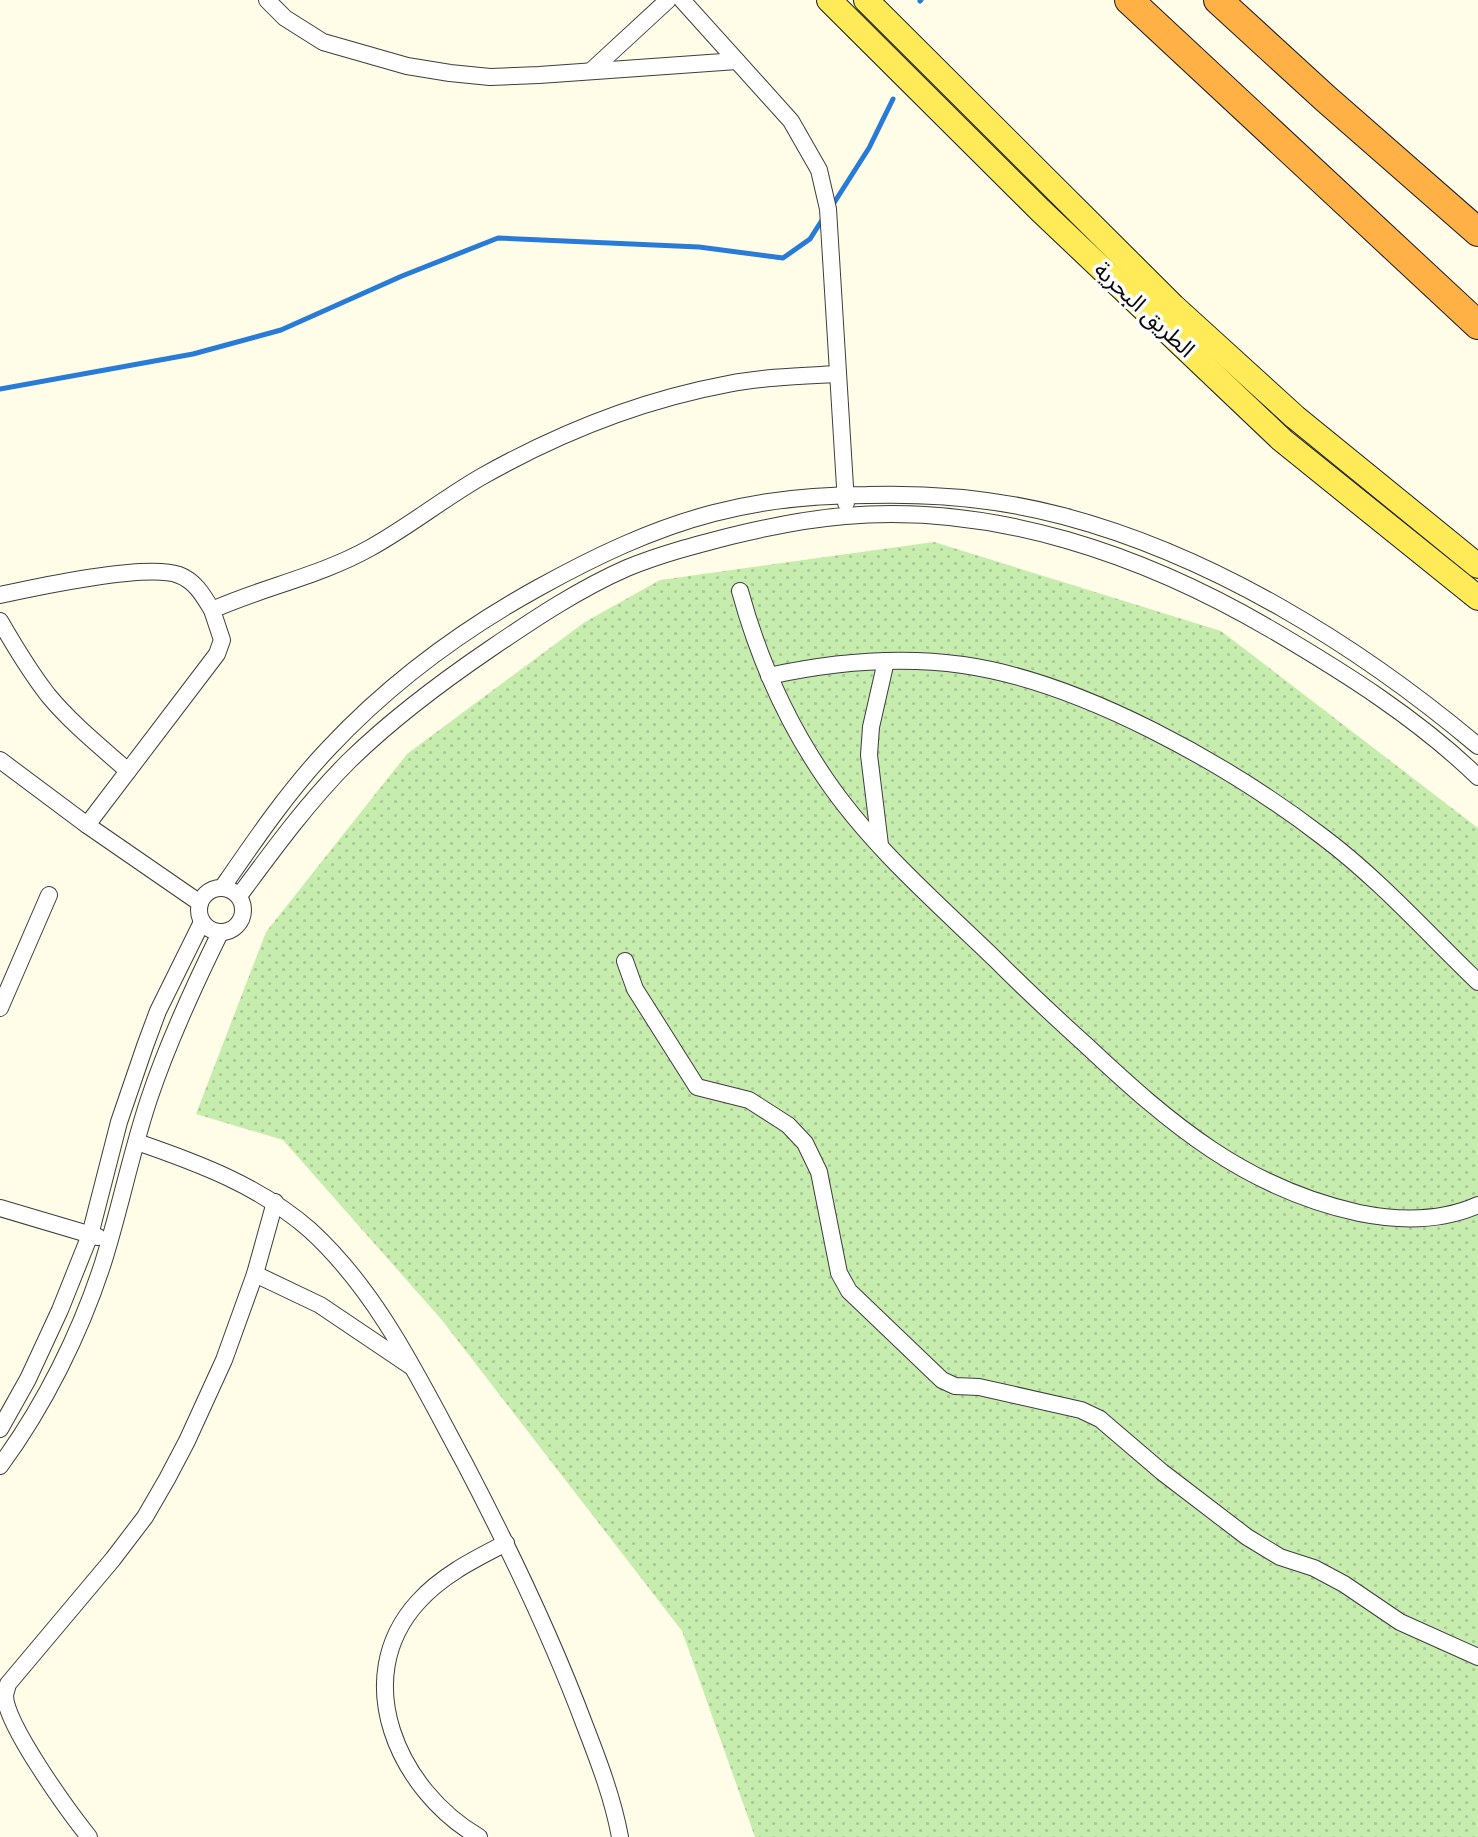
<svg xmlns="http://www.w3.org/2000/svg" width="1478" height="1837" viewBox="0 0 1478 1837" font-family="Merriweather,'Noto Sans Arabic',serif">
<defs>
<pattern id="grass-dots" width="8" height="8" patternUnits="userSpaceOnUse" patternTransform="scale(1.75)"><rect width="8" height="8" fill="#c6ecae"/><path d="M2 2h.1M6 6h.1" fill="none" stroke="#a9c994" stroke-width="1.8" stroke-linecap="round"/></pattern>
</defs>
<rect width="100%" height="100%" fill="#fffde7"/>
<path fill="url(#grass-dots)" d="M934,542L1221,631L1478,828V1837H755L682,1631L441,1319L283,1140L196,1114L266,932L407,754L585,622L660,580Z"/>
<g fill="none" stroke-linecap="round" stroke-linejoin="round">
<g stroke="#287cd8" stroke-width="5">
<path d="M920,1L921,0"/>
<path d="M832,206L869,148L893,99"/>
<path d="M0,389L193,354L281,330L402,276L498,238L699,247L783,258L810,239L824,217"/>
</g>
<defs>
<g id="street">
<path d="M267,0L285,18L323,42L407,66L450,73L490,77L539,75L737,61"/>
<path d="M682,0L791,121L819,170L828,209L846,503"/>
<path d="M591,71L668,0"/>
<path d="M740,591C758,657 786,721 825,778C871,846 936,902 995,959C1025,989 1056,1018 1087,1046C1170,1124 1245,1188 1359,1213C1399,1221 1440,1222 1478,1205"/>
<path d="M0,595C36,587 148,563 179,575C195,581 203,595 212,610C263,587 320,576 370,548C408,527 443,499 481,477C557,434 642,400 728,384C764,377 802,376 838,374"/>
<path d="M0,621C15,647 30,672 48,695C71,723 101,747 128,771"/>
<path d="M769,676C833,662 898,656 963,665C1082,682 1229,765 1323,837C1380,880 1427,933 1478,982"/>
<path d="M0,760L87,825L200,903"/>
<path d="M87,825L217,654L222,640L212,610"/>
<path d="M880,845L869,755L871,727L886,661"/>
<circle cx="221" cy="910" r="22"/>
<path d="M222,888C255,840 289,790 329,748C389,684 462,630 538,588C594,557 652,529 714,513C763,500 815,495 867,495C933,493 999,499 1063,516C1214,556 1359,646 1478,746"/>
<path d="M239,896C273,850 308,802 349,761C392,719 440,683 490,649C534,619 579,589 627,568C661,554 696,545 731,536C768,527 807,519 845,516C995,503 1144,555 1272,630C1345,673 1417,718 1478,777"/>
<path d="M625,961L635,989L697,1087L749,1100L788,1125L805,1143L819,1172L839,1273L849,1291L942,1380L955,1386L979,1387L1081,1410L1100,1419L1162,1472L1247,1537L1280,1557L1314,1568L1344,1584L1400,1622L1478,1657"/>
<path d="M0,1008L49,895"/>
<path d="M137,1142C198,1163 260,1186 310,1230C379,1293 420,1381 464,1462C509,1548 551,1635 585,1726C599,1762 613,1799 620,1837"/>
<path d="M0,1208L98,1237"/>
<path d="M255,1274L320,1305L409,1365"/>
<path d="M0,1429L28,1379L60,1310L90,1235L119,1122L145,1046L158,1011L202,922"/>
<path d="M0,1466C44,1406 80,1334 103,1263C120,1209 131,1153 149,1099C168,1042 193,988 220,933"/>
<path d="M89,1837C69,1812 5,1724 5,1695C6,1691 7,1688 8,1684L113,1559L145,1517L167,1479L187,1441L224,1360L255,1274L275,1202"/>
<path d="M479,1837C399,1791 348,1679 418,1602C442,1575 475,1559 506,1543"/>
</g>
<g id="primary">
<path d="M829,0L1040,210L1282,440L1478,598"/>
<path d="M866,0L1173,306L1295,417L1478,566"/>
</g>
<g id="highway">
<path d="M1129,0L1478,325"/>
<path d="M1218,0L1325,98L1478,232"/>
</g>
</defs>
<use href="#street" stroke="#3d3d3d" stroke-width="18"/>
<use href="#primary" stroke="#1b1b1b" stroke-width="26"/>
<use href="#highway" stroke="#1b1b1b" stroke-width="30"/>
<use href="#street" stroke="#fff" stroke-width="16"/>
<use href="#primary" stroke="#ffeb57" stroke-width="24"/>
<use href="#highway" stroke="#ffb145" stroke-width="28"/>
</g>
<g text-anchor="middle" dominant-baseline="central" stroke-width="7" stroke-linejoin="round" paint-order="stroke">
<g font-size="23" fill="#0a0a0a" stroke="#fff">
<text transform="translate(1145 309) rotate(43)">الطريق البحرية</text>
</g>
</g>
</svg>
